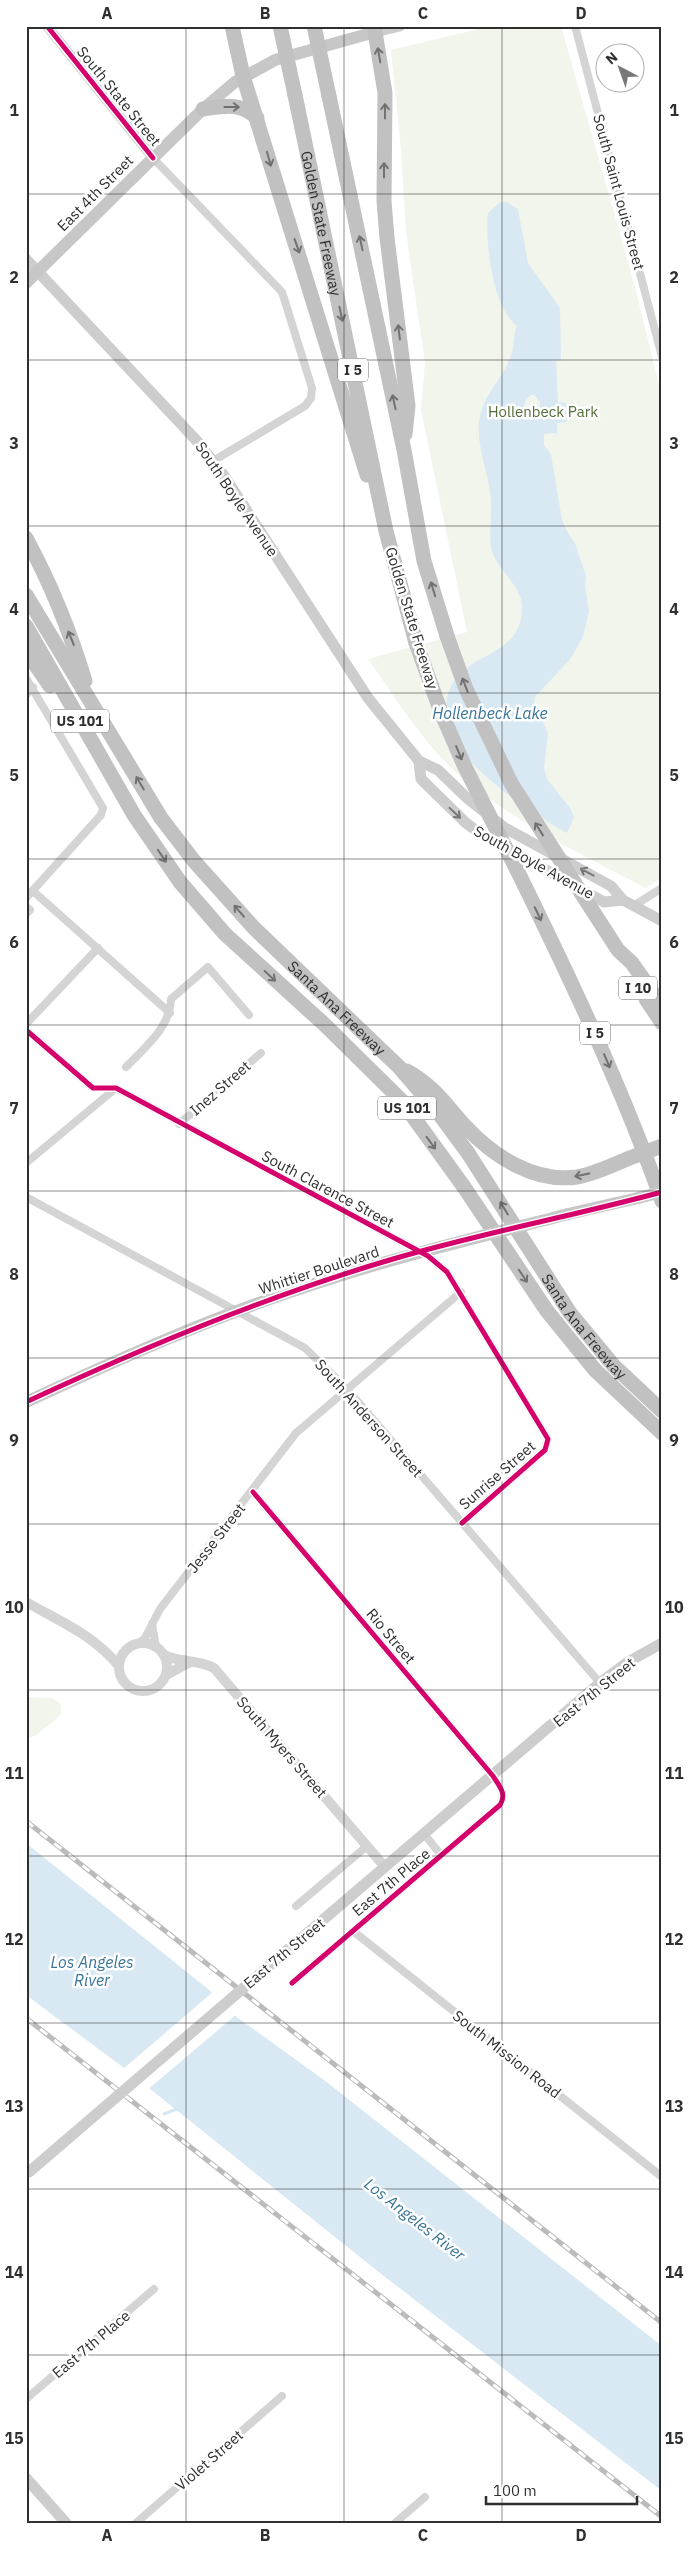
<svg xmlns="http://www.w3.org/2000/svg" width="688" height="2549" viewBox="0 0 688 2549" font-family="'IBM Plex Sans',sans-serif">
<rect width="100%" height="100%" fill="#fff"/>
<g fill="#f1f5ec">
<path d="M491,26H561L635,287L662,397V878L646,888C587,858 525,827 472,786C429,753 399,703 368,659L467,632L421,410L425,363L406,232L401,150L391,50Z"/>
<path d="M26,1697L52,1698L61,1704V1715L35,1736L26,1738Z"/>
</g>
<g fill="#d8e9f3" fill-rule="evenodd">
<path d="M500,202H507L518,209L528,263L560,308L561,360L556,361L558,402L566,403L567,422L557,423V437L556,433L544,434V445L551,454L562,520L569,535L575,543L586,576L585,587L589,611L583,637L571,658L535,697L534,702L548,733L544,768L547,779L570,808L574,817L567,833C534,815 503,793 476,767C471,762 464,757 460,751C447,728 438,700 457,677C478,652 523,652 522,606C522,586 498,571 492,551C488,535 492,518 491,502C490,474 474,443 480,416C485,392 506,375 512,352C515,343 513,335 517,326C492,307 485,242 488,213ZM531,395H534L540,402L539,417L531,420L524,412L525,401Z"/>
<path d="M26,1843L208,1989L238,2018L324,2080L662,2346V2491L380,2273L120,2065L26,1995Z"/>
</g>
<path fill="#fff" d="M214,1991L237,2014L146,2091L122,2070Z"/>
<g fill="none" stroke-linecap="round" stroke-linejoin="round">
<path stroke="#d8e9f3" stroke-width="3" d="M164,2114L177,2109"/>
<g stroke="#d4d4d4" stroke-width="8">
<path d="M575,26L662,357"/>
<path d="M153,158L282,292L312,388L311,398L305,406L213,461"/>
<path d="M26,678L103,808L101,815L26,898"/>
<path d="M26,695L33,687"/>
<path d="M33,891L170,1013"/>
<path d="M635,905L662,888"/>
<path d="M26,907L30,910L26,914"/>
<path d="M26,1024L98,948"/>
<path d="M26,1030L93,1088H116L428,1256L447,1272L548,1439L545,1450L462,1523"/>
<path d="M126,1067C145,1047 170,1028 171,999L208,967L249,1015"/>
<path d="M179,1124L261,1053"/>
<path d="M26,1163L116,1088"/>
<path d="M26,1197L305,1348L347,1389L600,1683"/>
<path d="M253,1492L493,1776C500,1787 507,1794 500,1805L292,1983"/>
<path d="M152,1624L156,1647"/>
<path d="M139,1643L145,1638L160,1609L296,1433L461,1292"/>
<path d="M425,1835L441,1855"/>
<path d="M296,1906L367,1846"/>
<path d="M353,1931L662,2177"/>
<path d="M26,2399L154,2289"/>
<path d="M136,2523L282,2396"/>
<path d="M395,2523L425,2497"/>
</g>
<g stroke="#d4d4d4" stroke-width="10">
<path d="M47,26L153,158"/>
<path d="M26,1602C61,1622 92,1634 119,1666"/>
<circle cx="143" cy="1667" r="24"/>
<path d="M164,1655C180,1663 199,1659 214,1668L385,1867"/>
<path d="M166,1675L190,1662"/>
</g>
<g stroke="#cdcdcd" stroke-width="11">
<path d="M375,32L400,26"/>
<path d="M26,259L197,441L225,477L368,698L419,761L438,770L468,799L505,828L611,886L623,900L662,921"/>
<path d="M419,761L421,779L466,823L481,834L604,902L623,900"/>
<path d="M269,1966L600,1683L628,1662L662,1643"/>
<path d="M26,2478L66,2523"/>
</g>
<g stroke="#c7c7c7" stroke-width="12">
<path d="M26,283L203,109L235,82L275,60L375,32L373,26"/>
<path d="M568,1214L638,1198"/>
</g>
<g stroke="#c1c1c1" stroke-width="15">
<path d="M232,26L243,76L367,475"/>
<path d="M375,32L385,93L384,201L387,238L408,406L405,434"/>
<path id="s1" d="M295,95L386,531L416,643"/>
<path d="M329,96L404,450L424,561L447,636"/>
<path d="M203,109C225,106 240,102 257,118"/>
<path d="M26,538C51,584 70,631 85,681"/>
<path id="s2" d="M26,595L161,818L194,861L254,928L399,1067L437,1111L468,1153L570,1313L614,1366L662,1411"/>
<path d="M26,626L134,815L180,882L225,934L325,1025L401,1100L464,1187L547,1311L595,1370L662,1433"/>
<path d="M26,651L50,686"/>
<path d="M517,870C570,978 622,1087 662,1201"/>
<path d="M585,899L618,950L632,963L662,1006"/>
<path d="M646,999L662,1023"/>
<path d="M407,1071C433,1085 446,1105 465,1126C493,1156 534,1183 577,1177C594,1174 611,1166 627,1159"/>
</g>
<defs>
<g id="rail">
<path d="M26,1821L662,2323"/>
<path d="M26,2018L662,2517"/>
</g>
</defs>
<use href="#rail" stroke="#bbb" stroke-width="5"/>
<use href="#rail" stroke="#fff" stroke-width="3" stroke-dasharray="9" stroke-linecap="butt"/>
<path stroke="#cdcdcd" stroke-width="11" d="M29,2172L269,1966"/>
<g stroke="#c7c7c7" stroke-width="12">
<path d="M638,1198L662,1192"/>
<path d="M26,1402C121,1358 217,1315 317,1283C399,1256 484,1236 568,1214"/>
</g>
<g stroke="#c1c1c1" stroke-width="15">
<path d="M280,26L295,95"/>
<path d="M314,26L329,96"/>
<path d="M447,636L466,689L511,783L585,899"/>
<path d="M416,643L441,712L464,765L517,870"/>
<path d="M627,1159L662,1146"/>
</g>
<defs>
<g id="cycleway">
<path d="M47,26L153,158"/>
<path d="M26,1030L93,1088H116L428,1256L447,1272L548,1439L545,1450L462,1523"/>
<path d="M26,1402C146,1346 267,1296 393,1259C482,1233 573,1216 662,1192"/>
<path d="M253,1492L493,1776C500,1787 507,1794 500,1805L292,1983"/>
</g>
</defs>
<use href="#cycleway" stroke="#fff" stroke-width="8"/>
<use href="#cycleway" stroke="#d6006c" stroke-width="5"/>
</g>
<defs><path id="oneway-shaft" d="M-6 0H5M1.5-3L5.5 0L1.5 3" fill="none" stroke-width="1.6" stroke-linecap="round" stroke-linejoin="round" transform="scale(1.25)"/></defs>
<g stroke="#717171">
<use href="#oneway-shaft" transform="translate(379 55) rotate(-100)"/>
<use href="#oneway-shaft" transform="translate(232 107)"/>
<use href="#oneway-shaft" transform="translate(385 111) rotate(-90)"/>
<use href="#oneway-shaft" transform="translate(269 159) rotate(74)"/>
<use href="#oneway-shaft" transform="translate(384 170) rotate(-90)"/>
<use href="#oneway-shaft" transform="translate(361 243) rotate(-102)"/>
<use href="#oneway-shaft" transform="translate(297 246) rotate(71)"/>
<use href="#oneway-shaft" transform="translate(341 314) rotate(78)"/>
<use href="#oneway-shaft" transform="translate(399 332) rotate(-97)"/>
<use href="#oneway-shaft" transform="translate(394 402) rotate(-102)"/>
<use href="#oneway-shaft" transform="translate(433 589) rotate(-107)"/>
<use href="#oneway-shaft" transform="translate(71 638) rotate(-112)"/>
<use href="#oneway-shaft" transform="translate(465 685) rotate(-111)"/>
<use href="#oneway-shaft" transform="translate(459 753) rotate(67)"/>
<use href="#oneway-shaft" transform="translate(140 783) rotate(-121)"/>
<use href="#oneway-shaft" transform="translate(539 829) rotate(-122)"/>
<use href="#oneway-shaft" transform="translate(162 856) rotate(56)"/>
<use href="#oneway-shaft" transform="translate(239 911) rotate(-131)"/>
<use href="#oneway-shaft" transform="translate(538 914) rotate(64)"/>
<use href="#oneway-shaft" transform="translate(270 976) rotate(43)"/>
<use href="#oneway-shaft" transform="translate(607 1061) rotate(67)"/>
<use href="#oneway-shaft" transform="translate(431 1143) rotate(54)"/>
<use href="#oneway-shaft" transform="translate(582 1175) rotate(168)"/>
<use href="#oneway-shaft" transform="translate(504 1208) rotate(-121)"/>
<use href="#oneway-shaft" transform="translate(523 1276) rotate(56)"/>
</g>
<g stroke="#767676">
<use href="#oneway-shaft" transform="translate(455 813) rotate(43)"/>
<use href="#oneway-shaft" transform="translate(587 872) rotate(-152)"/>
</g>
<path fill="none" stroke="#2f2f2f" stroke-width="1" stroke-opacity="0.55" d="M186,26V2523M344,26V2523M502,26V2523M26,194H662M26,360H662M26,526H662M26,693H662M26,859H662M26,1025H662M26,1191H662M26,1358H662M26,1524H662M26,1690H662M26,1856H662M26,2023H662M26,2189H662M26,2355H662"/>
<g text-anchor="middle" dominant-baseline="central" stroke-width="5" stroke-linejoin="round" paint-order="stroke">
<g fill="#fff" stroke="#6d6d6d" stroke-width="1">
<rect x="338" y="358.5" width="30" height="23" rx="4"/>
<rect x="51" y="709.5" width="58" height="23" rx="4"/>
<rect x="619" y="976.5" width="38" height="23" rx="4"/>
<rect x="580" y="1021.5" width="30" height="23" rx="4"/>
<rect x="378" y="1096.5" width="58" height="23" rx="4"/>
</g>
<g font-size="14" font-weight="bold" fill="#2f2f2f">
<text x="353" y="370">I 5</text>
<text x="80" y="721">US 101</text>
<text x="638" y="988">I 10</text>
<text x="595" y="1033">I 5</text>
<text x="407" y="1108">US 101</text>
</g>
<g font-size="15" fill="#2f2f2f" stroke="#fff">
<text transform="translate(119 96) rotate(51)">South State Street</text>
<text transform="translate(619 192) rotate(75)">South Saint Louis Street</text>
<text transform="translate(95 193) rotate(-45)">East 4th Street</text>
<text stroke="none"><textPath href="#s1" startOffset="131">Golden State Freeway</textPath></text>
<text transform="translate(237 499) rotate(56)">South Boyle Avenue</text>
<text transform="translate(412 618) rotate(73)">Golden State Freeway</text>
<text transform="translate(534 862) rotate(29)">South Boyle Avenue</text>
<text stroke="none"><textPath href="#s2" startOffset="520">Santa Ana Freeway</textPath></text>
<text transform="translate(220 1088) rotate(-41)">Inez Street</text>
<text transform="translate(328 1189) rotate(28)">South Clarence Street</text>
<text transform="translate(319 1270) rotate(-18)">Whittier Boulevard</text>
<text stroke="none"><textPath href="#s2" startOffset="925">Santa Ana Freeway</textPath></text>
<text transform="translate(369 1418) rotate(48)">South Anderson Street</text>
<text transform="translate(497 1475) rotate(-41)">Sunrise Street</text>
<text transform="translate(216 1538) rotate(-52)">Jesse Street</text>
<text transform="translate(391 1636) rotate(50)">Rio Street</text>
<text transform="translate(594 1692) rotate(-39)">East 7th Street</text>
<text transform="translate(282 1747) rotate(49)">South Myers Street</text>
<text transform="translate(391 1882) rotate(-40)">East 7th Place</text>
<text transform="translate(284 1953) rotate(-40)">East 7th Street</text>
<text transform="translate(507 2054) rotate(38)">South Mission Road</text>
<text transform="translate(91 2344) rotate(-40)">East 7th Place</text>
<text transform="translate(209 2460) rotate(-41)">Violet Street</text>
</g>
<g font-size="15" fill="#536d3a" stroke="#fff">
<text x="543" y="411">Hollenbeck Park</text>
</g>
<g font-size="16" font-style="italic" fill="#397396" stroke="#fff">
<text x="490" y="713">Hollenbeck Lake</text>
<text x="92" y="1962">Los Angeles<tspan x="92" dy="18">River</tspan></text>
<text transform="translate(415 2219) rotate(38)">Los Angeles River</text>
</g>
</g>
<rect width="688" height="2549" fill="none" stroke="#ffffff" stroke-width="55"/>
<g transform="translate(620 68) rotate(319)"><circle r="24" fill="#ffffff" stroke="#acacac"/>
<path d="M0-4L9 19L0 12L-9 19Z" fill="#787878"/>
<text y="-8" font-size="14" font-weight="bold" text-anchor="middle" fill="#2f2f2f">N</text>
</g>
<path d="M486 2496v8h151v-8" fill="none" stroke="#2f2f2f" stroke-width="2.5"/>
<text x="493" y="2496" font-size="15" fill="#2f2f2f" stroke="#ffffff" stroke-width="4" paint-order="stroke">100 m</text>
<rect x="28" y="28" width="632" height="2494" fill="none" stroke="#2f2f2f" stroke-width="2"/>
<g font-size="16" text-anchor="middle" font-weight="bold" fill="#2f2f2f">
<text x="107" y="19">A</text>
<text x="265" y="19">B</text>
<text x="423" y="19">C</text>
<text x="581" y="19">D</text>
<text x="14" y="116">1</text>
<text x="674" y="116">1</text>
<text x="14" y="283">2</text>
<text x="674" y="283">2</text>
<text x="14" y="449">3</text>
<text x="674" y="449">3</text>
<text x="14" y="615">4</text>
<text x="674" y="615">4</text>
<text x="14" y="781">5</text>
<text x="674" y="781">5</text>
<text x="14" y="948">6</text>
<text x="674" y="948">6</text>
<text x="14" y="1114">7</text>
<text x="674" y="1114">7</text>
<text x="14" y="1280">8</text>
<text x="674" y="1280">8</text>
<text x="14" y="1446">9</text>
<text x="674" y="1446">9</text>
<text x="14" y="1613">10</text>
<text x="674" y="1613">10</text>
<text x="14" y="1779">11</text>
<text x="674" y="1779">11</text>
<text x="14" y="1945">12</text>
<text x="674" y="1945">12</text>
<text x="14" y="2112">13</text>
<text x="674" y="2112">13</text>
<text x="14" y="2278">14</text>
<text x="674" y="2278">14</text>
<text x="14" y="2444">15</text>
<text x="674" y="2444">15</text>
<text x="107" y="2541">A</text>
<text x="265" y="2541">B</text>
<text x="423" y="2541">C</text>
<text x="581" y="2541">D</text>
</g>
</svg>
